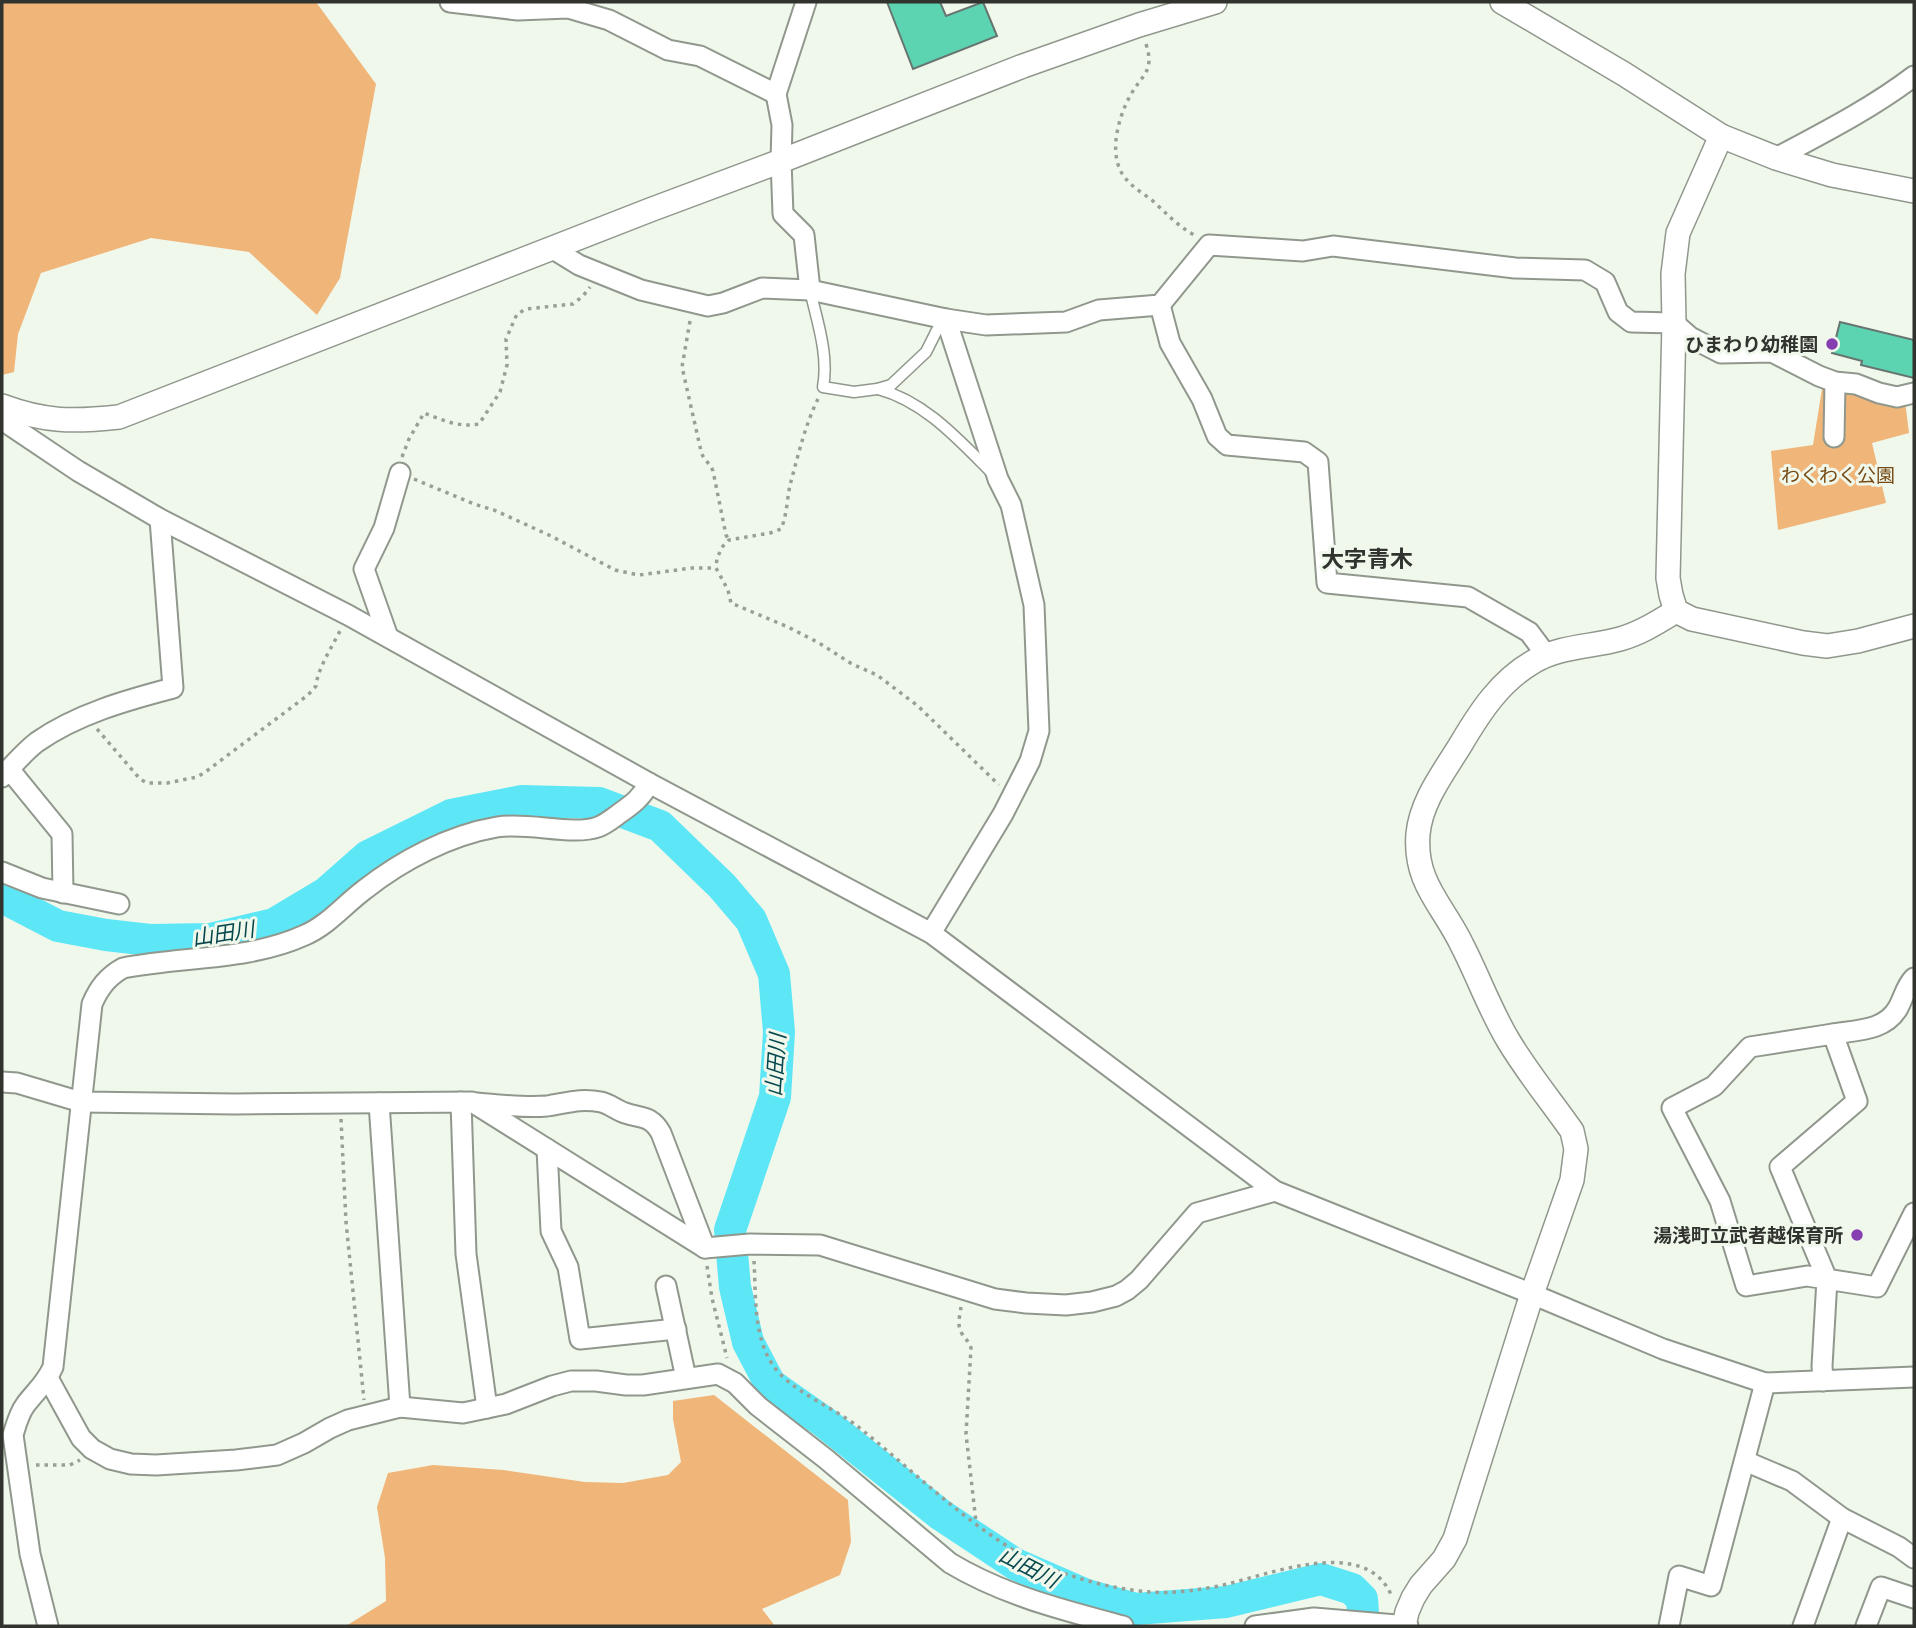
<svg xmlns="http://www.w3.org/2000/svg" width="1916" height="1628" viewBox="0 0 1916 1628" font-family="'Open Sans','Noto Sans JP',sans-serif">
<rect width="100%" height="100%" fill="#f0f8ec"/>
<g fill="#f0b578">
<path d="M2,2H316L376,84L340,278L317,315L249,252L151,238L41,273L18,334L14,372L2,375Z"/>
<path d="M1822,389L1849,390L1905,401L1909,433L1872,443L1886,503L1778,530L1771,451L1813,445Z"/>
<path d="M714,1395L848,1500L851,1542L840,1575L762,1609L775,1626H346L386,1601L385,1558L377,1507L388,1473L433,1465L503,1470L585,1482L623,1483L668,1475L681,1462L673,1419V1401Z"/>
</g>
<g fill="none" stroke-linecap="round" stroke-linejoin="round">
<path stroke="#5de6f6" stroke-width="32" d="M2,897L58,926L106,935L150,940L210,939L274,924L326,893L368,856L451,815L522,801L599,803L660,826L722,886L751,920L774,974L779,1032L775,1097L730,1230L735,1287L748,1342L770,1384L824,1422L941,1515L1015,1564L1084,1594L1136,1609L1226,1602L1321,1579L1352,1589L1362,1599L1364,1626"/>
</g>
<g fill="#5dd4b1" stroke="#66756f" stroke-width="2">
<path d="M887,2H940L946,16L983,2L997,36L913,69Z"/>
<path d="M1840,322L1914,340V378L1861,365L1862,361L1832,353Z"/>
</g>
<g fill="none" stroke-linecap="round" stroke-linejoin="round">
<defs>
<g id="service">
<path d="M810,290C817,321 829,355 823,387L854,392L877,389L891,385L926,352L937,330L946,319"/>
<path d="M878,389C924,401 958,439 991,472"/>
</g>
<g id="minor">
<path d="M450,2L518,10L568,8L609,20L668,50L700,56L776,94"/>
<path d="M806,2L776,94L782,125L781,161L783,214L804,235L810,290"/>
<path d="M1776,158C1823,133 1872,108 1914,76"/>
<path d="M553,249L579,265L641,290L708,306L723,303L762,288L810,290L946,319L986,325L1066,322L1099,310L1160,305L1209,245L1303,251L1333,246L1515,268L1585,270L1605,282L1618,312L1631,322L1674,323L1690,337L1721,353L1772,352L1819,376L1835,382L1856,384L1879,393L1897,397L1914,393"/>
<path d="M1160,305L1170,343L1202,399L1217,436L1227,445L1304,452L1318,462L1327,583L1468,597L1529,632L1547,656"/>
<path d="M2,420L78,471L160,519L348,615L649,783L931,933L1275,1191L1532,1294L1663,1349L1765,1383L1914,1377"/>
<path d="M1834,437L1835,382"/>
<path d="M388,637L364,569L384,528L400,473"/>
<path d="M9,769L62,834L63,893"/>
<path d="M2,777C13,765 24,752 37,742C77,714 127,700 173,688L160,519"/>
<path d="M2,872L42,888L119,904"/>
<path d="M931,933L1003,814L1030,761L1039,731L1034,605L1011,505L998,479L946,319"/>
<path d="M1833,1034C1857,1030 1885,1031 1898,1008C1904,997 1906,986 1914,978"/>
<path d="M2,1082L17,1083L81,1102L235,1104L472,1102L705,1248L750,1244L820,1245L995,1299L1026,1303L1066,1305L1092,1302L1116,1296L1127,1290L1139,1280L1197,1213L1275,1191"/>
<path d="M461,1102L466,1254L487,1408"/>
<path d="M379,1103L400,1407"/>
<path d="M477,1103C500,1105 524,1108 547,1106C567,1103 580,1098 601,1102C610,1104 616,1110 625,1113C642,1119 651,1115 661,1133L705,1248"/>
<path d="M547,1149L551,1231L568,1267L580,1339L676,1329"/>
<path d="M666,1286L686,1378"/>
<path d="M48,1378L81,1438L92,1449L110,1459L131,1464L156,1465L236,1460L277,1455L304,1443L330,1428L348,1420L400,1407L463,1413L506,1404L552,1386L571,1381H596L626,1385H643L718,1374L735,1383L758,1406L826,1459L950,1563C1003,1595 1063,1610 1123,1626"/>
<path d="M1823,1381L1822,1366L1827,1279L1780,1167L1857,1101L1833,1034L1750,1047L1714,1086L1672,1108L1720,1201L1746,1286L1807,1276L1877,1287L1914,1213"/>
<path d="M1745,1461L1792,1481L1842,1518L1899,1547L1914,1558"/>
<path d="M48,1626L30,1554L13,1435C16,1425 19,1413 26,1404C36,1391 46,1383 53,1367L92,1004C99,988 107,977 123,968C183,956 248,961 305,935C328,925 344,905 364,890C402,860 450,835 497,827C529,822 572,836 598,827C606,824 613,818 620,813C633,804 642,797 649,783"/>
<path d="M1255,1626L1314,1618L1408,1626"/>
<path d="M1669,1626L1679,1576L1711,1586L1765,1383"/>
<path d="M1803,1626L1842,1518"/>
<path d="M1866,1626L1881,1587L1914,1598"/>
</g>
<g id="tertiary">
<path d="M1502,2L1624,74L1721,136L1776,158L1832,175L1914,191"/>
<path d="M1721,136L1678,233L1673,274L1674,323L1668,578L1671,595L1676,611L1692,619L1803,643L1827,646L1858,641L1914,626"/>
<path d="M2,406C45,422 73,422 119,417L650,210L781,161L1023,66L1139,25L1215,2"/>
<path d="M1404,1626L1407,1612L1413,1598L1421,1585L1444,1559L1455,1539L1532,1294L1572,1180L1576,1149L1572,1131C1551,1101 1527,1072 1508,1040C1490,1010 1478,976 1462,945C1443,905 1414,883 1418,834C1421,801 1444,772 1461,744C1480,712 1500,681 1533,662C1559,646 1592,647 1620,639C1641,633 1658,622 1676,611"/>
</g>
</defs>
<use href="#service" stroke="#90988d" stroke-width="13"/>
<use href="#minor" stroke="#90988d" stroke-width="23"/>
<use href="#tertiary" stroke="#90988d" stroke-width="26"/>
<g stroke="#999f96" stroke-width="3.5" stroke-dasharray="3.5 5" stroke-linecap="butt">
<path d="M1146,44C1155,72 1142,74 1130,96C1117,120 1106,161 1129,182C1136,190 1146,195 1154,202C1168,215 1179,227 1196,236"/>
<path d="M690,321L682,367L701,451C703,460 710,463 713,471L726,535L729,540"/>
<path d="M818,399C805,425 798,456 790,485C787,499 787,515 781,529L770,533L729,540L723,546L717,558L716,568L728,590L731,603L788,627L819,643L852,664L877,675L918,706L999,785"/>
<path d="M402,457L409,439L424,413C442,420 460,428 479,424L500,392L507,365L506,339L517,314L526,309L573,304L583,296L590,287"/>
<path d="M414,479L474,504L494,510L551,536L615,570L639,575L692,568H716"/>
<path d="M97,729L140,779L147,783H167L197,777L204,773L308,695L316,686L318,675L325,659L340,631"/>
<path d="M341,1119L346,1222L364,1400"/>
<path d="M754,1261C756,1294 753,1334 772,1364C790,1391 831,1406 857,1426C909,1467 958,1516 1015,1551C1051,1573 1108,1589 1150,1592C1173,1594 1196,1590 1219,1586C1266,1576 1367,1533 1392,1597"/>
<path d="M707,1266L712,1298L727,1358"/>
<path d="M961,1307C960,1315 957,1325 961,1332C964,1338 969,1341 971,1348L966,1434L976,1522"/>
<path d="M36,1465H70L80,1460"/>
</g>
<use href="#service" stroke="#fff" stroke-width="10"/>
<use href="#minor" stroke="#fff" stroke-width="19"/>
<use href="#tertiary" stroke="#fff" stroke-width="23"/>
</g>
<g fill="#873eb0" stroke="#f0f8ec" stroke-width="2.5">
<circle cx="1832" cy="344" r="7"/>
<circle cx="1857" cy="1235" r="7"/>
</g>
<g text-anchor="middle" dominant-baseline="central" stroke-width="6" stroke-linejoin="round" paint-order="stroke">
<g font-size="19" font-weight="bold" fill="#30332e" stroke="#f0f8ec" text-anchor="end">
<text x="1818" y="344">ひまわり幼稚園</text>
<text x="1843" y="1235">湯浅町立武者越保育所</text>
</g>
<g font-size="19" fill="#774a14" stroke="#f0f8ec">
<text x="1838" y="475">わくわく公園</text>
</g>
<g font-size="21" font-style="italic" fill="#06474e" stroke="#f0f8ec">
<text transform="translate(223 933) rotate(-9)">山田川</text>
<text transform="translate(775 1065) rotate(-86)">山田川</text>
<text transform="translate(1029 1567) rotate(27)">山田川</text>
</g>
<g font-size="23" font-weight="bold" fill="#30332e" stroke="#f0f8ec">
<text x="1367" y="558">大字青木</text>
</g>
</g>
<rect width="1916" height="1628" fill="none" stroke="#30332e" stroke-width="7"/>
</svg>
